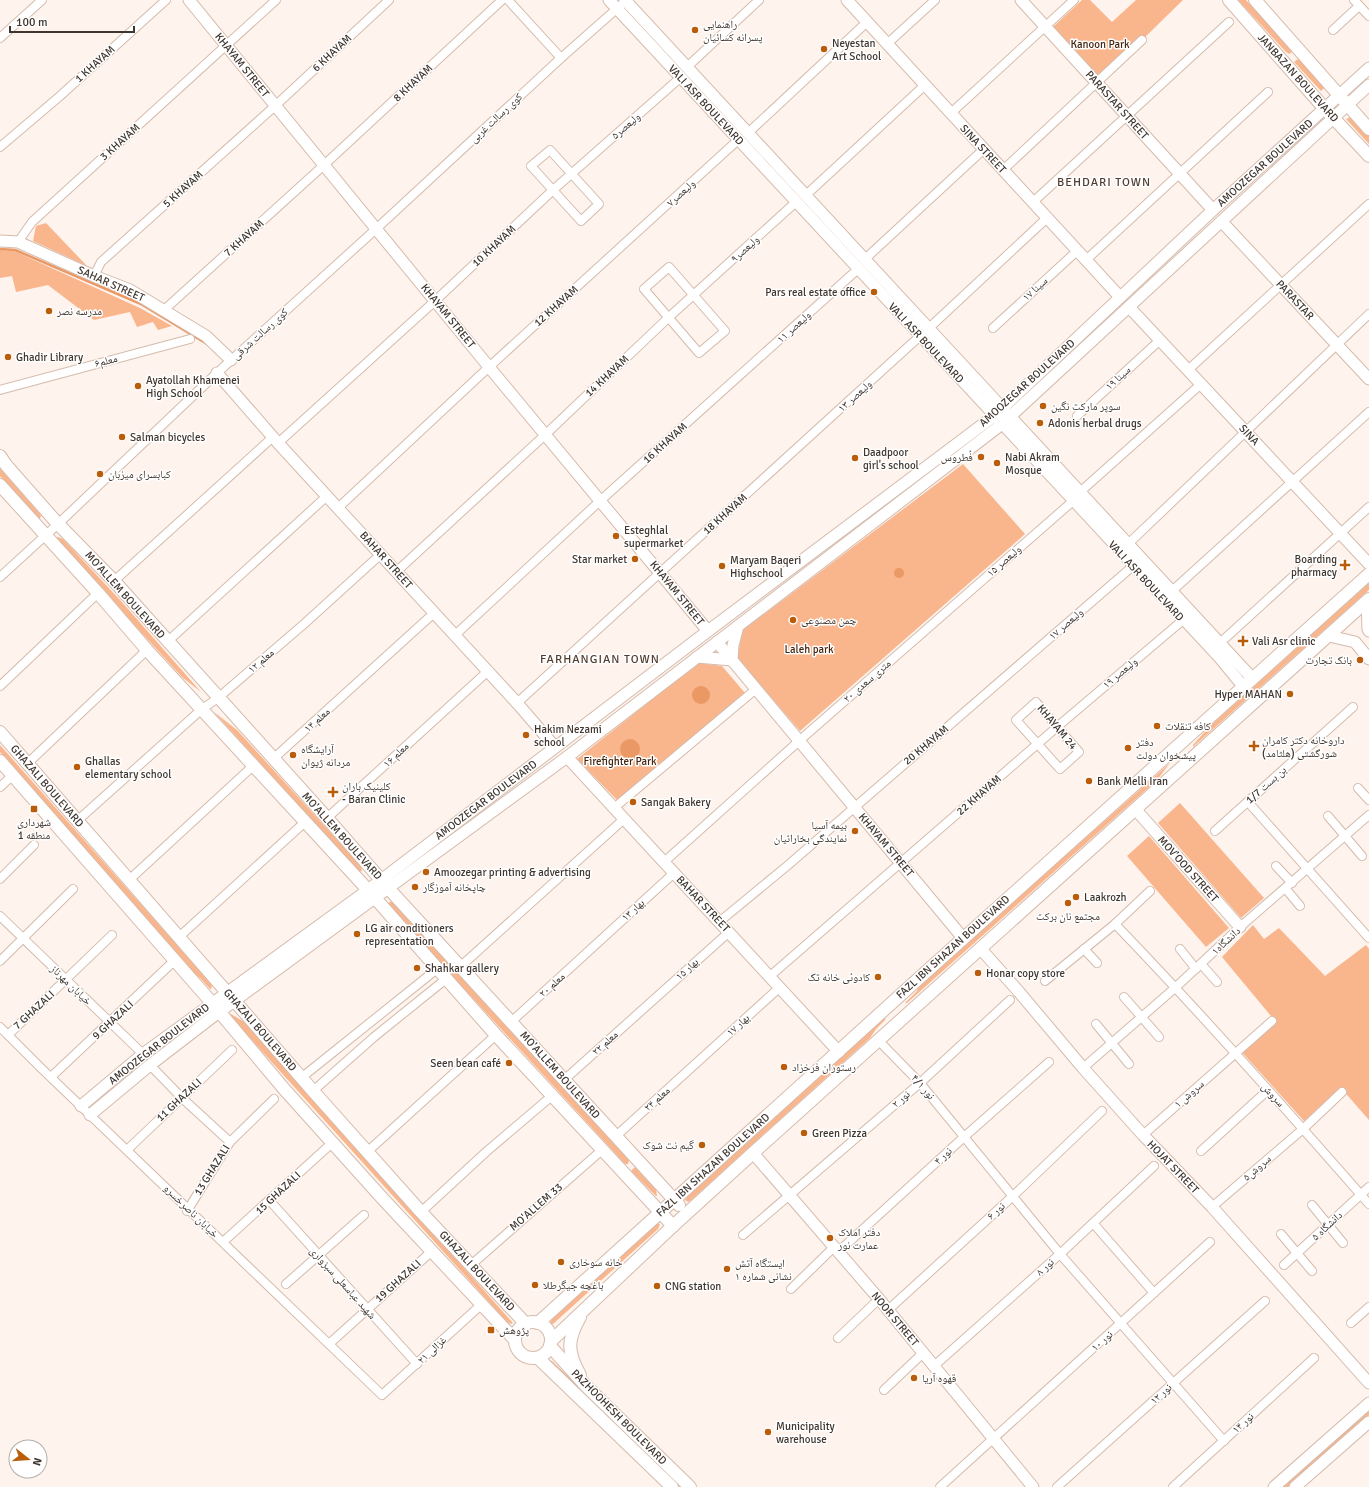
<svg xmlns="http://www.w3.org/2000/svg" width="1369" height="1487" viewBox="0 0 1369 1487" font-family="Signika,'Noto Naskh Arabic',sans-serif">
<rect width="100%" height="100%" fill="#fef3ed"/>
<g fill="#f9b68d">
<path d="M1082,0H1090L1112,22L1136,0H1183L1142,40L1098,77L1053,27Z"/>
<path d="M1238,0H1246L1291,49L1292,52L1289,54L1286,52Z"/>
<path d="M1299,58L1325,87L1321,91L1294,62Z"/>
<path d="M1351,117L1369,136V144L1346,119Z"/>
<path d="M46,223L87,266L33,241L36,226Z"/>
<path d="M0,250L14,251L140,308L172,326L158,330L153,322L137,327L130,312L94,320L48,285L16,292L12,276L0,278Z"/>
<path d="M963,464L1025,534L800,731L737,658L743,630Z"/>
<path d="M0,468L40,514L41,516L39,520L36,518L0,476Z"/>
<path d="M58,537L63,539L121,601L201,692L182,677L60,544L56,538Z"/>
<path d="M1369,583V590L1193,747V745L1209,727Z"/>
<path d="M698,663L722,666L745,693L617,800L577,759Z"/>
<path d="M214,712L237,730L361,866L362,871L359,872L357,870Z"/>
<path d="M0,745L200,971L212,986L211,989H210L200,978L193,973L0,752Z"/>
<path d="M1170,763L1157,780L907,1003H905L917,991L919,985Z"/>
<path d="M1180,803L1264,898L1241,918L1158,823Z"/>
<path d="M1149,836L1229,928L1206,947L1127,856Z"/>
<path d="M391,901L394,903L629,1160L628,1164H625L389,907L388,904Z"/>
<path d="M1253,925L1264,939L1279,928L1325,976L1366,945L1369,949V1120L1341,1088L1304,1121L1239,1049L1276,1022L1222,957Z"/>
<path d="M231,1014L246,1023L513,1323L511,1324L507,1322L231,1017Z"/>
<path d="M886,1018L885,1020L876,1029L870,1038L690,1201L688,1202L685,1200L687,1197L882,1020Z"/>
<path d="M635,1167L656,1190L657,1196H656L631,1171Z"/>
<path d="M657,1223L660,1224L658,1229L553,1324L550,1323L552,1319Z"/>
<path d="M548,1360L552,1361L684,1487H680Z"/>
<path d="M1369,1408V1415L1288,1487H1280Z"/>
</g>
<g fill="#ea9864">
<circle cx="899" cy="573" r="5"/>
<circle cx="701" cy="695" r="9"/>
<circle cx="630" cy="749" r="10"/>
</g>
<g fill="none" stroke-linecap="round" stroke-linejoin="round">
<path stroke="#ea9864" stroke-width="2.5" d="M0,249L15,250L141,304L207,344"/>
<defs>
<g id="street">
<path d="M508,0L561,58"/>
<path d="M1354,0L1369,16"/>
<path d="M1333,30L1359,6"/>
<path d="M0,38L42,0"/>
<path d="M887,44L935,0"/>
<path d="M687,67L759,0"/>
<path d="M951,113L1074,0"/>
<path d="M748,133L867,22"/>
<path d="M0,147L60,96L166,0"/>
<path d="M550,150L599,204L581,221L531,166Z"/>
<path d="M1003,170L1142,40"/>
<path d="M806,195L925,85"/>
<path d="M1033,202L1229,22"/>
<path d="M18,242L32,222L276,0"/>
<path d="M865,259L984,149"/>
<path d="M1086,260L1268,92"/>
<path d="M669,267L725,331L699,353L644,289Z"/>
<path d="M94,276L101,262L275,106L389,0"/>
<path d="M164,310L324,165L502,0"/>
<path d="M929,328L1047,218"/>
<path d="M993,328L1077,251"/>
<path d="M1188,370L1369,204"/>
<path d="M0,390L190,339"/>
<path d="M1077,416L1160,340"/>
<path d="M278,443L435,301L553,190L680,78"/>
<path d="M1080,492L1201,384"/>
<path d="M338,508L489,367L738,140"/>
<path d="M1128,544L1369,314"/>
<path d="M396,572L546,434L668,318L796,202"/>
<path d="M0,577L58,524L217,373L376,229L561,58L621,5"/>
<path d="M114,581L273,437"/>
<path d="M1172,591L1369,412"/>
<path d="M454,636L601,500L858,269"/>
<path d="M167,642L327,496"/>
<path d="M1220,643L1369,507"/>
<path d="M0,686L98,593"/>
<path d="M1036,702L1079,752L1060,769L1016,720Z"/>
<path d="M517,703L920,336"/>
<path d="M273,759L434,613"/>
<path d="M28,763L147,650"/>
<path d="M0,787L13,775"/>
<path d="M1358,788L1369,800"/>
<path d="M1248,802L1369,938"/>
<path d="M614,808L756,689"/>
<path d="M1328,816L1362,856"/>
<path d="M327,818L487,672"/>
<path d="M77,821L202,709L218,698L304,624L380,555"/>
<path d="M1215,831L1353,707"/>
<path d="M664,862L799,741L1073,501"/>
<path d="M1276,866L1292,883"/>
<path d="M0,879L34,845"/>
<path d="M129,880L253,766"/>
<path d="M1286,889L1300,906"/>
<path d="M0,916L143,1054"/>
<path d="M719,922L787,866L1133,566"/>
<path d="M1115,924C1202,1014 1286,1109 1369,1204"/>
<path d="M179,937L305,822"/>
<path d="M1084,949L1097,963"/>
<path d="M1180,949L1196,969"/>
<path d="M0,961L73,889"/>
<path d="M1201,964L1217,982"/>
<path d="M461,966L624,819"/>
<path d="M769,977L1057,727L1183,620"/>
<path d="M1045,981L1115,924L1150,891"/>
<path d="M1124,997L1159,1037"/>
<path d="M511,1022L674,873"/>
<path d="M1096,1024L1129,1064"/>
<path d="M0,1027L41,1068L382,1395L482,1304"/>
<path d="M8,1035L112,935"/>
<path d="M878,1040L920,1083L1060,1254L1224,1441"/>
<path d="M150,1065L182,1098L230,1142"/>
<path d="M1083,1068L1176,987L1240,927L1369,815"/>
<path d="M51,1077L174,961"/>
<path d="M301,1078L437,969"/>
<path d="M564,1080L728,933"/>
<path d="M313,1091L374,1037L446,979"/>
<path d="M1143,1135L1272,1021"/>
<path d="M616,1136L779,988"/>
<path d="M127,1150L232,1050"/>
<path d="M1201,1151L1268,1090"/>
<path d="M367,1152L496,1035"/>
<path d="M270,1201L417,1364"/>
<path d="M1312,1205L1343,1243"/>
<path d="M1212,1207L1303,1129L1342,1092"/>
<path d="M187,1211L230,1142L274,1099"/>
<path d="M421,1212L486,1152L553,1095"/>
<path d="M1093,1223L1154,1293"/>
<path d="M1281,1234L1312,1271"/>
<path d="M743,1235L920,1083L1010,1000"/>
<path d="M223,1242L332,1143"/>
<path d="M838,1252L964,1137L1049,1062"/>
<path d="M471,1265L602,1150"/>
<path d="M1284,1265L1369,1187"/>
<path d="M286,1284L364,1215"/>
<path d="M791,1289L834,1247"/>
<path d="M888,1310L1013,1196L1102,1111"/>
<path d="M1351,1323L1369,1307"/>
<path d="M838,1338L879,1299"/>
<path d="M329,1344L432,1251"/>
<path d="M934,1366L1060,1254L1154,1166"/>
<path d="M884,1390L923,1353"/>
<path d="M940,1487L1210,1242"/>
<path d="M1057,1487L1265,1301"/>
<path d="M1173,1487L1314,1358"/>
</g>
<g id="secondary">
<path d="M189,0L489,367L708,631"/>
<path d="M609,0L1220,658L1243,686"/>
<path d="M625,0L1252,678"/>
<path d="M847,0L1120,297"/>
<path d="M1021,0L1213,210"/>
<path d="M1222,222L1369,379"/>
<path d="M0,241L18,242L94,276L130,290L206,336L231,360"/>
<path d="M1129,307L1369,564"/>
<path d="M217,373L278,443L517,703L555,747"/>
<path d="M1367,601L1368,629L1369,631"/>
<path d="M1329,636L1355,642L1369,659"/>
<path d="M717,642L963,938"/>
<path d="M697,657L732,660L733,645L738,626"/>
<path d="M567,757L839,1052"/>
<path d="M1136,810L1240,927"/>
<path d="M980,948L1019,992L1083,1068L1143,1135L1212,1207L1369,1383"/>
<path d="M81,1106L143,1054L368,890L708,631L994,416L1213,210L1369,68"/>
<path d="M90,1115L150,1065L219,1012L567,757L1002,424L1369,85"/>
<path d="M753,1153L879,1299L1033,1487"/>
<path d="M1274,1487L1369,1403"/>
<path d="M1295,1487L1369,1422"/>
</g>
<g id="primary">
<path d="M1229,0L1325,109L1369,156"/>
<path d="M1255,0L1369,129"/>
<path d="M0,456L6,465L58,524L114,581L327,818L389,889L679,1205"/>
<path d="M0,485L98,593L147,650L368,890L496,1035L673,1226"/>
<path d="M0,732L313,1091L421,1212L526,1324"/>
<path d="M0,761L212,1003L285,1090L383,1199L514,1339"/>
<circle cx="533" cy="1340" r="18"/>
<path d="M538,1323C815,1073 1090,822 1369,574"/>
<path d="M551,1341L673,1226L753,1153L1369,599"/>
<path d="M550,1346L586,1386L690,1487"/>
<path d="M538,1358L672,1487"/>
<path d="M580,1375C567,1352 567,1340 580,1317"/>
</g>
</defs>
<use href="#street" stroke="#d5bbac" stroke-width="10"/>
<use href="#secondary" stroke="#d5bbac" stroke-width="13"/>
<use href="#primary" stroke="#d5bbac" stroke-width="14"/>
<use href="#street" stroke="#fff" stroke-width="8"/>
<use href="#secondary" stroke="#fff" stroke-width="11"/>
<use href="#primary" stroke="#fff" stroke-width="12"/>
</g>
<g fill="#ba5d0a" stroke="#fff" stroke-width="1.5">
<circle cx="695" cy="30" r="4"/>
<circle cx="824" cy="49" r="4"/>
<circle cx="874" cy="292" r="4"/>
<circle cx="49" cy="311" r="4"/>
<circle cx="8" cy="357" r="4"/>
<circle cx="138" cy="386" r="4"/>
<circle cx="1043" cy="406" r="4"/>
<circle cx="1040" cy="423" r="4"/>
<circle cx="122" cy="437" r="4"/>
<circle cx="981" cy="457" r="4"/>
<circle cx="855" cy="458" r="4"/>
<circle cx="997" cy="463" r="4"/>
<circle cx="100" cy="474" r="4"/>
<circle cx="616" cy="536" r="4"/>
<circle cx="635" cy="559" r="4"/>
<path d="M1343 559h4v4h4v4h-4v4h-4v-4h-4v-4h4z"/>
<circle cx="722" cy="566" r="4"/>
<circle cx="793" cy="620" r="4"/>
<path d="M1241 635h4v4h4v4h-4v4h-4v-4h-4v-4h4z"/>
<circle cx="1360" cy="660" r="4"/>
<circle cx="1290" cy="694" r="4"/>
<circle cx="1157" cy="726" r="4"/>
<circle cx="526" cy="735" r="4"/>
<path d="M1252 740h4v4h4v4h-4v4h-4v-4h-4v-4h4z"/>
<circle cx="1128" cy="748" r="4"/>
<circle cx="293" cy="755" r="4"/>
<circle cx="77" cy="767" r="4"/>
<circle cx="1089" cy="781" r="4"/>
<path d="M331 786h4v4h4v4h-4v4h-4v-4h-4v-4h4z"/>
<circle cx="633" cy="802" r="4"/>
<rect x="30" y="805" width="8" height="8" rx="2"/>
<circle cx="855" cy="831" r="4"/>
<circle cx="426" cy="872" r="4"/>
<circle cx="415" cy="887" r="4"/>
<circle cx="1076" cy="897" r="4"/>
<circle cx="1068" cy="903" r="4"/>
<circle cx="357" cy="934" r="4"/>
<circle cx="417" cy="968" r="4"/>
<circle cx="978" cy="973" r="4"/>
<circle cx="878" cy="977" r="4"/>
<circle cx="509" cy="1063" r="4"/>
<circle cx="784" cy="1067" r="4"/>
<circle cx="804" cy="1133" r="4"/>
<circle cx="702" cy="1145" r="4"/>
<circle cx="830" cy="1238" r="4"/>
<circle cx="561" cy="1262" r="4"/>
<circle cx="727" cy="1269" r="4"/>
<circle cx="535" cy="1285" r="4"/>
<circle cx="657" cy="1286" r="4"/>
<rect x="487" y="1326" width="8" height="8" rx="2"/>
<circle cx="914" cy="1378" r="4"/>
<circle cx="768" cy="1432" r="4"/>
</g>
<g text-anchor="middle" dominant-baseline="central" stroke-width="3" stroke-linejoin="round" paint-order="stroke">
<g font-size="11" fill="#403630" stroke="#fff" text-anchor="start">
<text x="703" y="24">راهنمایی<tspan x="703" dy="13">پسرانه کسائیان</tspan></text>
<text x="832" y="43">Neyestan<tspan x="832" dy="13">Art School</tspan></text>
<text x="866" y="292" text-anchor="end">Pars real estate office</text>
<text x="57" y="311">مدرسه نصر</text>
<text x="16" y="357">Ghadir Library</text>
<text x="146" y="380">Ayatollah Khamenei<tspan x="146" dy="13">High School</tspan></text>
<text x="1051" y="406">سوپر مارکت نگین</text>
<text x="1048" y="423">Adonis herbal drugs</text>
<text x="130" y="437">Salman bicycles</text>
<text x="863" y="452">Daadpoor<tspan x="863" dy="13">girl's school</tspan></text>
<text x="973" y="457" text-anchor="end">فُطروس</text>
<text x="1005" y="457">Nabi Akram<tspan x="1005" dy="13">Mosque</tspan></text>
<text x="108" y="474">کبابسرای میزبان</text>
<text x="624" y="530">Esteghlal<tspan x="624" dy="13">supermarket</tspan></text>
<text x="627" y="559" text-anchor="end">Star market</text>
<text x="1337" y="559" text-anchor="end">Boarding<tspan x="1337" dy="13">pharmacy</tspan></text>
<text x="730" y="560">Maryam Baqeri<tspan x="730" dy="13">Highschool</tspan></text>
<text x="801" y="620">چمن مصنوعی</text>
<text x="1252" y="641">Vali Asr clinic</text>
<text x="1352" y="660" text-anchor="end">بانک تجارت</text>
<text x="1282" y="694" text-anchor="end">Hyper MAHAN</text>
<text x="1165" y="726">کافه تنقلات</text>
<text x="534" y="729">Hakim Nezami<tspan x="534" dy="13">school</tspan></text>
<text x="1262" y="740">داروخانه دکتر کامران<tspan x="1262" dy="13">شورگشتی (هلثامد)</tspan></text>
<text x="1136" y="742">دفتر<tspan x="1136" dy="13">پیشخوان دولت</tspan></text>
<text x="301" y="749">آرایشگاه<tspan x="301" dy="13">مردانه ژیوان</tspan></text>
<text x="85" y="761">Ghallas<tspan x="85" dy="13">elementary school</tspan></text>
<text x="1097" y="781">Bank Melli Iran</text>
<text x="342" y="786">کلینیک باران<tspan x="342" dy="13">- Baran Clinic</tspan></text>
<text x="641" y="802">Sangak Bakery</text>
<text x="34" y="822" text-anchor="middle">شهرداری<tspan x="34" dy="13">منطقه 1</tspan></text>
<text x="847" y="825" text-anchor="end">بیمه آسیا<tspan x="847" dy="13">نمایندگی بخارائیان</tspan></text>
<text x="434" y="872">Amoozegar printing &amp; advertising</text>
<text x="423" y="887">چاپخانه آموزگار</text>
<text x="1084" y="897">Laakrozh</text>
<text x="1068" y="916" text-anchor="middle">مجتمع نان برکت</text>
<text x="365" y="928">LG air conditioners<tspan x="365" dy="13">representation</tspan></text>
<text x="425" y="968">Shahkar gallery</text>
<text x="986" y="973">Honar copy store</text>
<text x="870" y="977" text-anchor="end">کادوئی خانه تک</text>
<text x="501" y="1063" text-anchor="end">Seen bean café</text>
<text x="792" y="1067">رستوران فرخزاد</text>
<text x="812" y="1133">Green Pizza</text>
<text x="694" y="1145" text-anchor="end">گیم نت شوک</text>
<text x="838" y="1232">دفتر املاک<tspan x="838" dy="13">عمارت نور</tspan></text>
<text x="569" y="1262">خانه سوخاری</text>
<text x="735" y="1263">ایستگاه آتش<tspan x="735" dy="13">نشانی شماره ۱</tspan></text>
<text x="543" y="1285">باغچه جیگرطلا</text>
<text x="665" y="1286">CNG station</text>
<text x="499" y="1330">پژوهش</text>
<text x="922" y="1378">قهوه آریا</text>
<text x="776" y="1426">Municipality<tspan x="776" dy="13">warehouse</tspan></text>
</g>
<g font-size="11" fill="#46250f" stroke="#fff">
<text x="1100" y="44">Kanoon Park</text>
<text x="809" y="649">Laleh park</text>
<text x="620" y="761">Firefighter Park</text>
</g>
<g font-size="11" fill="#403630" stroke="#fff">
<text transform="translate(332 53) rotate(-43)">6 KHAYAM</text>
<text transform="translate(95 64) rotate(-42)">1 KHAYAM</text>
<text transform="translate(242 65) rotate(51)">KHAYAM STREET</text>
<text transform="translate(1298 78) rotate(48)">JANBAZAN BOULEVARD</text>
<text transform="translate(413 83) rotate(-43)">8 KHAYAM</text>
<text transform="translate(706 105) rotate(47)">VALI ASR BOULEVARD</text>
<text transform="translate(1117 105) rotate(48)">PARASTAR STREET</text>
<text transform="translate(496 118) rotate(-43)">کوی رسالت غربی</text>
<text transform="translate(626 126) rotate(-41)">ولیعصر۵</text>
<text transform="translate(120 142) rotate(-42)">3 KHAYAM</text>
<text transform="translate(983 149) rotate(47)">SINA STREET</text>
<text transform="translate(1265 163) rotate(-42)">AMOOZEGAR BOULEVARD</text>
<text transform="translate(183 189) rotate(-42)">5 KHAYAM</text>
<text transform="translate(681 193) rotate(-42)">ولیعصر۷</text>
<text transform="translate(244 238) rotate(-42)">7 KHAYAM</text>
<text transform="translate(494 246) rotate(-43)">10 KHAYAM</text>
<text transform="translate(745 249) rotate(-42)">ولیعصر۹</text>
<text transform="translate(111 284) rotate(24)">SAHAR STREET</text>
<text transform="translate(1035 289) rotate(-43)">سینا ۱۷</text>
<text transform="translate(1295 300) rotate(47)">PARASTAR</text>
<text transform="translate(556 306) rotate(-42)">12 KHAYAM</text>
<text transform="translate(448 316) rotate(51)">KHAYAM STREET</text>
<text transform="translate(794 327) rotate(-42)">ولیعصر ۱۱</text>
<text transform="translate(260 334) rotate(-42)">کوی رسالت شرقی</text>
<text transform="translate(926 343) rotate(47)">VALI ASR BOULEVARD</text>
<text transform="translate(106 361) rotate(-15)">معلم۶</text>
<text transform="translate(607 376) rotate(-43)">14 KHAYAM</text>
<text transform="translate(1118 378) rotate(-43)">سینا ۱۹</text>
<text transform="translate(1027 383) rotate(-42)">AMOOZEGAR BOULEVARD</text>
<text transform="translate(855 396) rotate(-42)">ولیعصر ۱۳</text>
<text transform="translate(1249 435) rotate(47)">SINA</text>
<text transform="translate(665 443) rotate(-42)">16 KHAYAM</text>
<text transform="translate(725 514) rotate(-42)">18 KHAYAM</text>
<text transform="translate(386 560) rotate(48)">BAHAR STREET</text>
<text transform="translate(1004 561) rotate(-41)">ولیعصر ۱۵</text>
<text transform="translate(1146 581) rotate(47)">VALI ASR BOULEVARD</text>
<text transform="translate(677 593) rotate(51)">KHAYAM STREET</text>
<text transform="translate(125 595) rotate(48)">MO'ALLEM BOULEVARD</text>
<text transform="translate(1066 624) rotate(-41)">ولیعصر ۱۷</text>
<text transform="translate(261 661) rotate(-41)">معلم ۱۲</text>
<text transform="translate(1120 673) rotate(-40)">ولیعصر ۱۹</text>
<text transform="translate(867 681) rotate(-41)">۲۰ متری سعدی</text>
<text transform="translate(317 720) rotate(-42)">معلم ۱۴</text>
<text transform="translate(1057 727) rotate(50)">KHAYAM 24</text>
<text transform="translate(926 745) rotate(-40)">20 KHAYAM</text>
<text transform="translate(396 755) rotate(-43)">معلم ۱۶</text>
<text transform="translate(1266 785) rotate(-42)">بن بست 1/7</text>
<text transform="translate(47 786) rotate(49)">GHAZALI BOULEVARD</text>
<text transform="translate(979 795) rotate(-41)">22 KHAYAM</text>
<text transform="translate(486 800) rotate(-37)">AMOOZEGAR BOULEVARD</text>
<text transform="translate(342 836) rotate(48)">MO'ALLEM BOULEVARD</text>
<text transform="translate(886 845) rotate(50)">KHAYAM STREET</text>
<text transform="translate(1188 869) rotate(48)">MOV'OOD STREET</text>
<text transform="translate(703 904) rotate(47)">BAHAR STREET</text>
<text transform="translate(633 910) rotate(-42)">بهار ۱۳</text>
<text transform="translate(1226 941) rotate(-43)">دانشگاه۱</text>
<text transform="translate(953 947) rotate(-42)">FAZL IBN SHAZAN BOULEVARD</text>
<text transform="translate(687 969) rotate(-42)">بهار ۱۵</text>
<text transform="translate(71 985) rotate(44)">خیابان مهرناز</text>
<text transform="translate(552 985) rotate(-42)">معلم ۲۰</text>
<text transform="translate(34 1010) rotate(-43)">7 GHAZALI</text>
<text transform="translate(113 1020) rotate(-43)">9 GHAZALI</text>
<text transform="translate(738 1025) rotate(-42)">بهار ۱۷</text>
<text transform="translate(260 1030) rotate(49)">GHAZALI BOULEVARD</text>
<text transform="translate(605 1043) rotate(-42)">معلم ۲۲</text>
<text transform="translate(159 1044) rotate(-38)">AMOOZEGAR BOULEVARD</text>
<text transform="translate(560 1075) rotate(48)">MO'ALLEM BOULEVARD</text>
<text transform="translate(923 1087) rotate(49)">نور ۴/۱</text>
<text transform="translate(1189 1094) rotate(-41)">سروش ۱</text>
<text transform="translate(1273 1095) rotate(48)">سروش</text>
<text transform="translate(657 1099) rotate(-42)">معلم ۲۴</text>
<text transform="translate(901 1099) rotate(-41)">نور ۲</text>
<text transform="translate(179 1100) rotate(-43)">11 GHAZALI</text>
<text transform="translate(943 1156) rotate(-43)">نور ۴</text>
<text transform="translate(713 1165) rotate(-42)">FAZL IBN SHAZAN BOULEVARD</text>
<text transform="translate(1173 1167) rotate(46)">HOJAT STREET</text>
<text transform="translate(1257 1168) rotate(-41)">سروش۵</text>
<text transform="translate(212 1170) rotate(-58)">13 GHAZALI</text>
<text transform="translate(278 1193) rotate(-43)">15 GHAZALI</text>
<text transform="translate(536 1207) rotate(-41)">MO'ALLEM 33</text>
<text transform="translate(191 1211) rotate(44)">خیابان ناصرخسرو</text>
<text transform="translate(996 1211) rotate(-42)">نور ۶</text>
<text transform="translate(1327 1226) rotate(-43)">دانشگاه ۵</text>
<text transform="translate(1045 1267) rotate(-42)">نور ۸</text>
<text transform="translate(477 1271) rotate(47)">GHAZALI BOULEVARD</text>
<text transform="translate(398 1281) rotate(-42)">19 GHAZALI</text>
<text transform="translate(343 1283) rotate(48)">شهید عباسعلی سبزواری</text>
<text transform="translate(895 1319) rotate(50)">NOOR STREET</text>
<text transform="translate(1102 1341) rotate(-42)">نور ۱۰</text>
<text transform="translate(432 1350) rotate(-43)">غزالی ۲۱</text>
<text transform="translate(1161 1394) rotate(-42)">نور ۱۲</text>
<text transform="translate(619 1417) rotate(45)">PAZHOOHESH BOULEVARD</text>
<text transform="translate(1243 1423) rotate(-42)">نور ۱۴</text>
</g>
<g font-size="12" letter-spacing="1" fill="#513d30" stroke="#fff">
<text x="1104" y="182">BEHDARI TOWN</text>
<text x="600" y="659">FARHANGIAN TOWN</text>
</g>
</g>
<g transform="translate(28 1459) rotate(107)"><circle r="19" fill="#ffffff" stroke="#b3afac"/>
<path d="M0-3L7 15L0 10L-7 15Z" fill="#ba5d0a"/>
<text y="-6" font-size="11" font-weight="bold" text-anchor="middle" fill="#403630">N</text>
</g>
<path d="M10 26v6h124v-6" fill="none" stroke="#403630" stroke-width="2"/>
<text x="16" y="26" font-size="12" fill="#403630" stroke="#ffffff" stroke-width="3" paint-order="stroke">100 m</text>
</svg>
